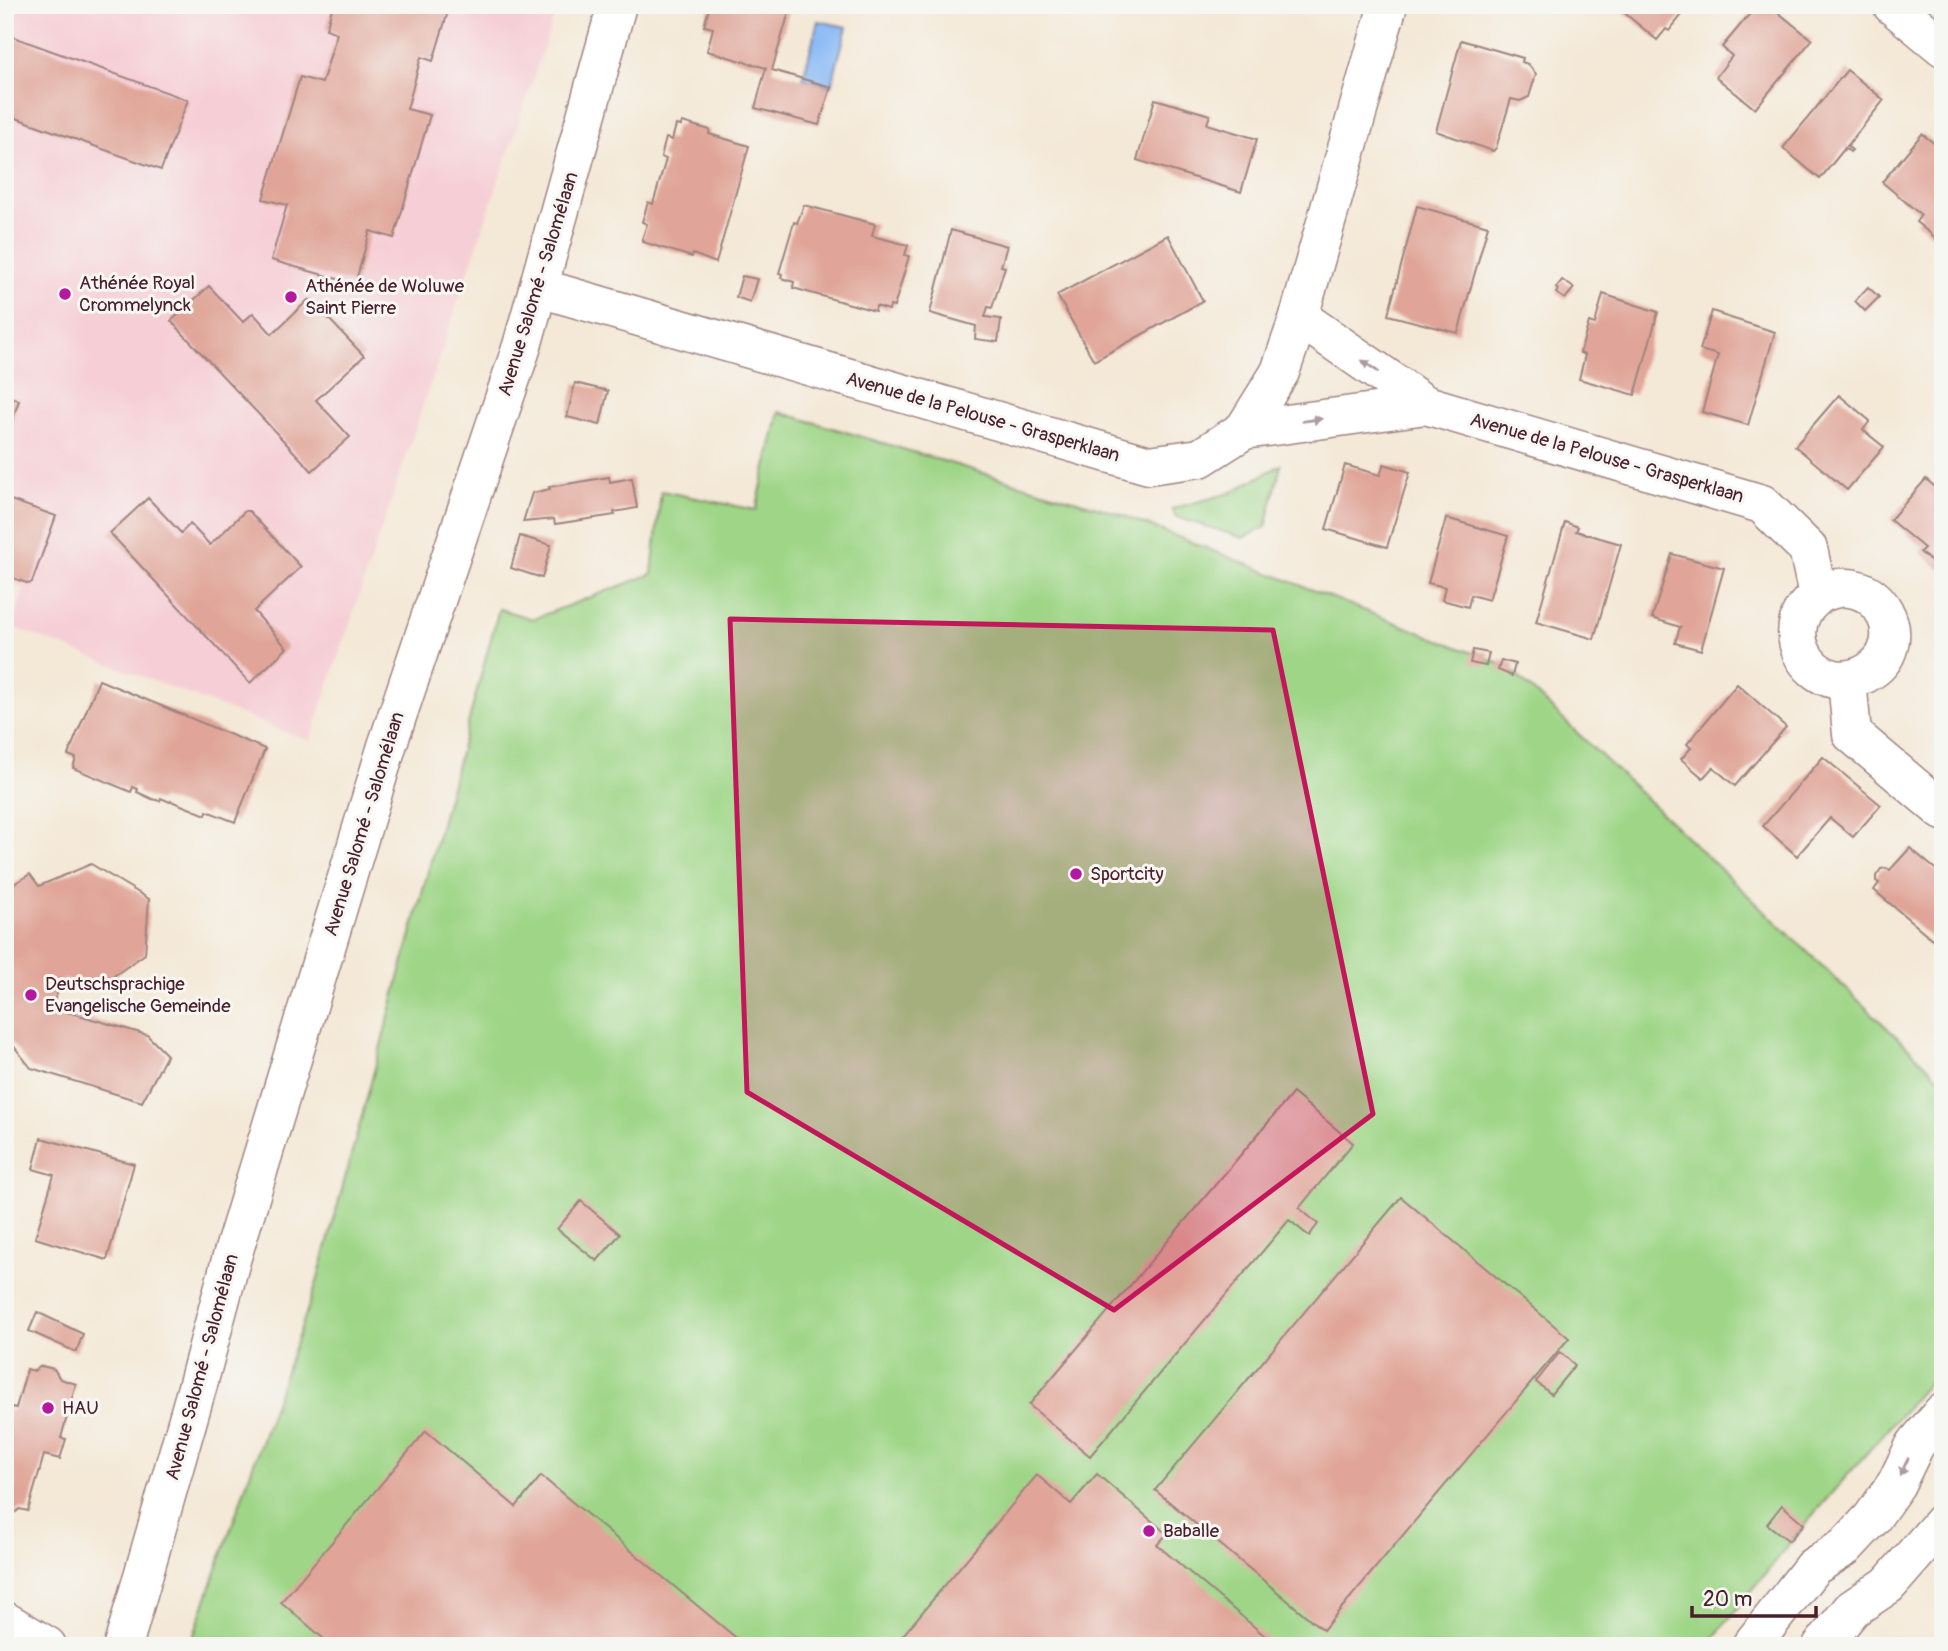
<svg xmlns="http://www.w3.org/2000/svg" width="1948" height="1651" viewBox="0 0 1948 1651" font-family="Pangolin,sans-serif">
<rect width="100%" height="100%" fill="#f6f6f2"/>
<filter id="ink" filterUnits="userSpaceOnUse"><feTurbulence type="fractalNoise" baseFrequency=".0143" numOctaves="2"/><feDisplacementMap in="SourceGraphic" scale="14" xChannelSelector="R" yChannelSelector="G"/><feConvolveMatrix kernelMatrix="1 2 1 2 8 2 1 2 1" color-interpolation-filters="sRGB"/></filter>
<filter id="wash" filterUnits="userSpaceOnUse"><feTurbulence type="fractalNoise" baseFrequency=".00686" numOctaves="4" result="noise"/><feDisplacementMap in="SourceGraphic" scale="28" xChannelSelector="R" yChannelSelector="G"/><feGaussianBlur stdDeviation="1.57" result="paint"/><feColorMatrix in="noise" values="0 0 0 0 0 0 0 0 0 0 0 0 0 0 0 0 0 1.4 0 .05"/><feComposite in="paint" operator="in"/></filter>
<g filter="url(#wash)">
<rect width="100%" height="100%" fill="#f4e8d6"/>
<path fill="#f6cfd6" d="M5,5H558L310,741L13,627L24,588L5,582Z"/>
<g fill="#9ed586" stroke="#747a58" stroke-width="2">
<path d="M779,412L1117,513L1508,667L1943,1081V1366L1816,1511L1707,1646H190L317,1282L499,609L533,619L652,574L661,491L756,510Z"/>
<path d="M1281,465L1266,527L1243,538L1176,517L1172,509L1230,493Z"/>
</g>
<path fill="#89b9f5" stroke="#6a6c90" stroke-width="2" d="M818,21L847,27L831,86L803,78Z"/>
<g id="blocks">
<g fill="#e0a598">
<path d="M333,5H450L433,61L421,57L407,109L430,115L394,238L370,231L355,284L271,260L287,205L263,199L300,77L322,83L337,33L326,29Z"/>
<path d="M710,5H791L772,70L831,87L819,125L755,108L766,68L707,51L713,28L704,26Z"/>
<path d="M1615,5H1690L1669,31L1666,29L1657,40Z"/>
<path d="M1757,5H1769L1812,40L1755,109L1716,77L1732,56L1722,47Z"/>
<path d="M5,34L188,100L161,170L5,114Z"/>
<path d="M1461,40L1523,58L1522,62L1528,64L1536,74L1529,97L1520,101L1511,99L1496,148L1493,151L1436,131Z"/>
<path d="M1847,70L1884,100L1847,146L1852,150L1850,152L1845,148L1820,179L1783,148Z"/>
<path d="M1155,99L1210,115L1207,124L1257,139L1241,192L1137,160Z"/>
<path d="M682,122L710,130L709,134L749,146L716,263L693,254L692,257L643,242L644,240L642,239L647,224L642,222L648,202L653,204L666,159L661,157L666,138L672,140L676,125L681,126Z"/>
<path d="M1922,134L1943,150V244L1916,222L1921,215L1882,182Z"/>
<path d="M804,205L875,224L872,236L908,245L905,255L909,256L894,307L890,306L889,310L876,306L875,311L793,288L794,282L781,278L782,274L779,273L794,222L797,223Z"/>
<path d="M1417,206L1488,226L1458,333L1388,315Z"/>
<path d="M951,230L1007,246L1001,266L1005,267L992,308L988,307L985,317L1001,319L998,342L975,339L976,326L930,313Z"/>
<path d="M1168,235L1203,301L1094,361L1057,295Z"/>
<path d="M742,276L757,279L750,302L736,297Z"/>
<path d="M1562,280L1574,288L1565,299L1556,293L1558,290L1556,288Z"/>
<path d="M209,286L243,322L253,313L272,334L308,300H311L364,356L316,400L350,437L312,471L171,321Z"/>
<path d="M1868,287L1879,297L1865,311L1855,301Z"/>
<path d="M1603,294L1658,312L1635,395L1579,379L1585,355L1580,353L1589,322L1595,324Z"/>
<path d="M1712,311L1721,314V315L1775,332L1748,425L1702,412L1718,355L1700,350Z"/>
<path d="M575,383L608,391L600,425L567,417Z"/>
<path d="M5,395L19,400L6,439H5Z"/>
<path d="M1839,395L1870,421L1863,430L1884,447L1847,490L1795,446Z"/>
<path d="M1384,464L1410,472L1387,547L1326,529L1345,465L1380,475Z"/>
<path d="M609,477L610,482L632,478L637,508L614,512L615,515L555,524L554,519L523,522L532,493L550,489L549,487Z"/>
<path d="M1926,479L1943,494V572L1920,552L1924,548L1890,520Z"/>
<path d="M5,498L56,516L32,582L29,584L5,575Z"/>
<path d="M148,498L181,533L190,524L210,545L245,511H249L301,567L254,611L287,648L250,683L110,533Z"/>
<path d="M1446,518L1508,536L1489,600L1471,595L1468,607L1442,600L1445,587L1428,583Z"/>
<path d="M1565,522L1578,527L1576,531L1621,544L1594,639L1536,622Z"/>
<path d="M520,536L551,545L542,578L511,568Z"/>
<path d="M1672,554L1724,568L1701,650L1675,643L1680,627L1652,618Z"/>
<path d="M1473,650L1489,653L1486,666L1470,663Z"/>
<path d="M1501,660L1515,664L1512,676L1498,670Z"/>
<path d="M99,680L265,749L235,822L207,811L206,815L171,801L170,802L161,798L160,801L152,799L137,792L138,789L133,787L131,792L73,768L76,758L68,755Z"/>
<path d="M1737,684L1786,727L1735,786L1713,767L1703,778L1681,759L1691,748L1687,744Z"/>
<path d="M1823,757L1881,805L1853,837L1830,818L1797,856L1763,826Z"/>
<path d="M1910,848L1940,873L1943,870V948L1874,890L1879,883L1876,881V876L1881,869L1886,868L1890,870Z"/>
<path d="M91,864L149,899L145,954L104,983L63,980L51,1007L147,1035L167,1055L142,1102L31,1068L5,1035V881L9,887L30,874L39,886Z"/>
<path d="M1293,1093L1353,1143L1299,1208L1318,1224L1309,1236L1289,1220L1090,1456L1029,1405Z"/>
<path d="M41,1138L134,1164L107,1260L35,1238L54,1175L33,1169Z"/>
<path d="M1401,1197L1569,1338L1323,1630L1155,1490Z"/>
<path d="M581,1201L620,1234L597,1261L557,1229Z"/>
<path d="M37,1312L83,1334L76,1352L29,1331Z"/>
<path d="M1560,1352L1575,1365L1551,1394L1536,1382Z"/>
<path d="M41,1366L54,1369L60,1379L76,1384L61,1438L66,1439L60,1459L44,1455L28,1511L20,1509L13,1514L5,1512V1409L11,1411L12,1407L16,1408L27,1369L34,1371Z"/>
<path d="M426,1431L516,1507L541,1476L746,1646H332L281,1602Z"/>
<path d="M1097,1474L1167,1534L1157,1545L1277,1646H894L1037,1475L1071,1504Z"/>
<path d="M1782,1505L1804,1524L1789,1541L1767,1524Z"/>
</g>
</g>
</g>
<g filter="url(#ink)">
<use href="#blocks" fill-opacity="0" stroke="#9f8480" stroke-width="2"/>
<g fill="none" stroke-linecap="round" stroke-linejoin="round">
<defs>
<g id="minor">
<path d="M1892,5L1943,47"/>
<path d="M540,288L1149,465L1200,458L1244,430L1426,405"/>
<path d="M1299,317L1426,405L1762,504L1808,549L1818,595C1813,600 1807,605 1803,611C1788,638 1804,672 1834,679C1845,681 1855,679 1865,674C1919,646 1878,563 1818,595"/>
<path d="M1244,430L1280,372L1299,317L1388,5"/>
<path d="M1847,680L1852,734L1943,811"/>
<path d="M5,1621L47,1646"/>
<path d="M123,1646L198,1384L231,1260L387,746L522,346L617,5"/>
</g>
<g id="tertiary">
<path d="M1751,1646L1813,1567L1845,1547L1872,1518L1896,1484L1915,1445L1943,1412"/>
<path d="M1822,1646L1852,1609L1888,1585L1943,1522"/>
</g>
</defs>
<use href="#minor" stroke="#9f8480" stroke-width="41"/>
<use href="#tertiary" stroke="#9f8480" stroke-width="41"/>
<use href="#minor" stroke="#fff" stroke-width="38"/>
<use href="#tertiary" stroke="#fff" stroke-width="38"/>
</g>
<defs><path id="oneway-solid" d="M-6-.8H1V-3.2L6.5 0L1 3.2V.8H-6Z" transform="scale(1.75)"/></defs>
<g fill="#ae9aa0">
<use href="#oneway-solid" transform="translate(1370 366) rotate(-145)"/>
<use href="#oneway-solid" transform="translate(1312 420) rotate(-8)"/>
<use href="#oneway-solid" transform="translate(1904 1467) rotate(116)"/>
</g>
</g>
<path fill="#c2185b" fill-opacity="0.2" stroke="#c2185b" stroke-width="5" stroke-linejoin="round" d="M730,619L1273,630L1373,1114L1114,1310L747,1092Z"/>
<g fill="#b5179e" stroke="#f6f6f2" stroke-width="2.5">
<circle cx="65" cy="294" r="7"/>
<circle cx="291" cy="297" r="7"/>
<circle cx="1076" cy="874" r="7"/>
<circle cx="31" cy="995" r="7"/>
<circle cx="48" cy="1408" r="7"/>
<circle cx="1149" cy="1531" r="7"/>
</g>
<g text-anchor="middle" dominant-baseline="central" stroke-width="6" stroke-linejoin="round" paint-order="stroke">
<g font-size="19" fill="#4a1f2b" stroke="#f6f6f2" text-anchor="start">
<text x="79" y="283">Athénée Royal<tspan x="79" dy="22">Crommelynck</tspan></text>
<text x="305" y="286">Athénée de Woluwe<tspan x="305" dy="22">Saint Pierre</tspan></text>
<text x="1090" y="874">Sportcity</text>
<text x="45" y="984">Deutschsprachige<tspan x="45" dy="22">Evangelische Gemeinde</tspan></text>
<text x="62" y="1408">HAU</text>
<text x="1163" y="1531">Baballe</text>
</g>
<g font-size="19" fill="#4a1f2b" stroke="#f6f6f2">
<text transform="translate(538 284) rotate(-73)">Avenue Salomé - Salomélaan</text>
<text transform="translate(983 417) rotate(16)">Avenue de la Pelouse - Grasperklaan</text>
<text transform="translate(1607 458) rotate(16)">Avenue de la Pelouse - Grasperklaan</text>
<text transform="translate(364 824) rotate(-73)">Avenue Salomé - Salomélaan</text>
<text transform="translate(202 1367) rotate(-75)">Avenue Salomé - Salomélaan</text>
</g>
</g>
<rect width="1948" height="1651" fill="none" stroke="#f6f6f2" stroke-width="28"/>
<path d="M1692 1606v10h124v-10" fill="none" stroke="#4a1f2b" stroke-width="3.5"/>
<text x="1703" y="1606" font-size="21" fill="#4a1f2b" stroke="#f6f6f2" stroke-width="5" paint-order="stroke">20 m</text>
</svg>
